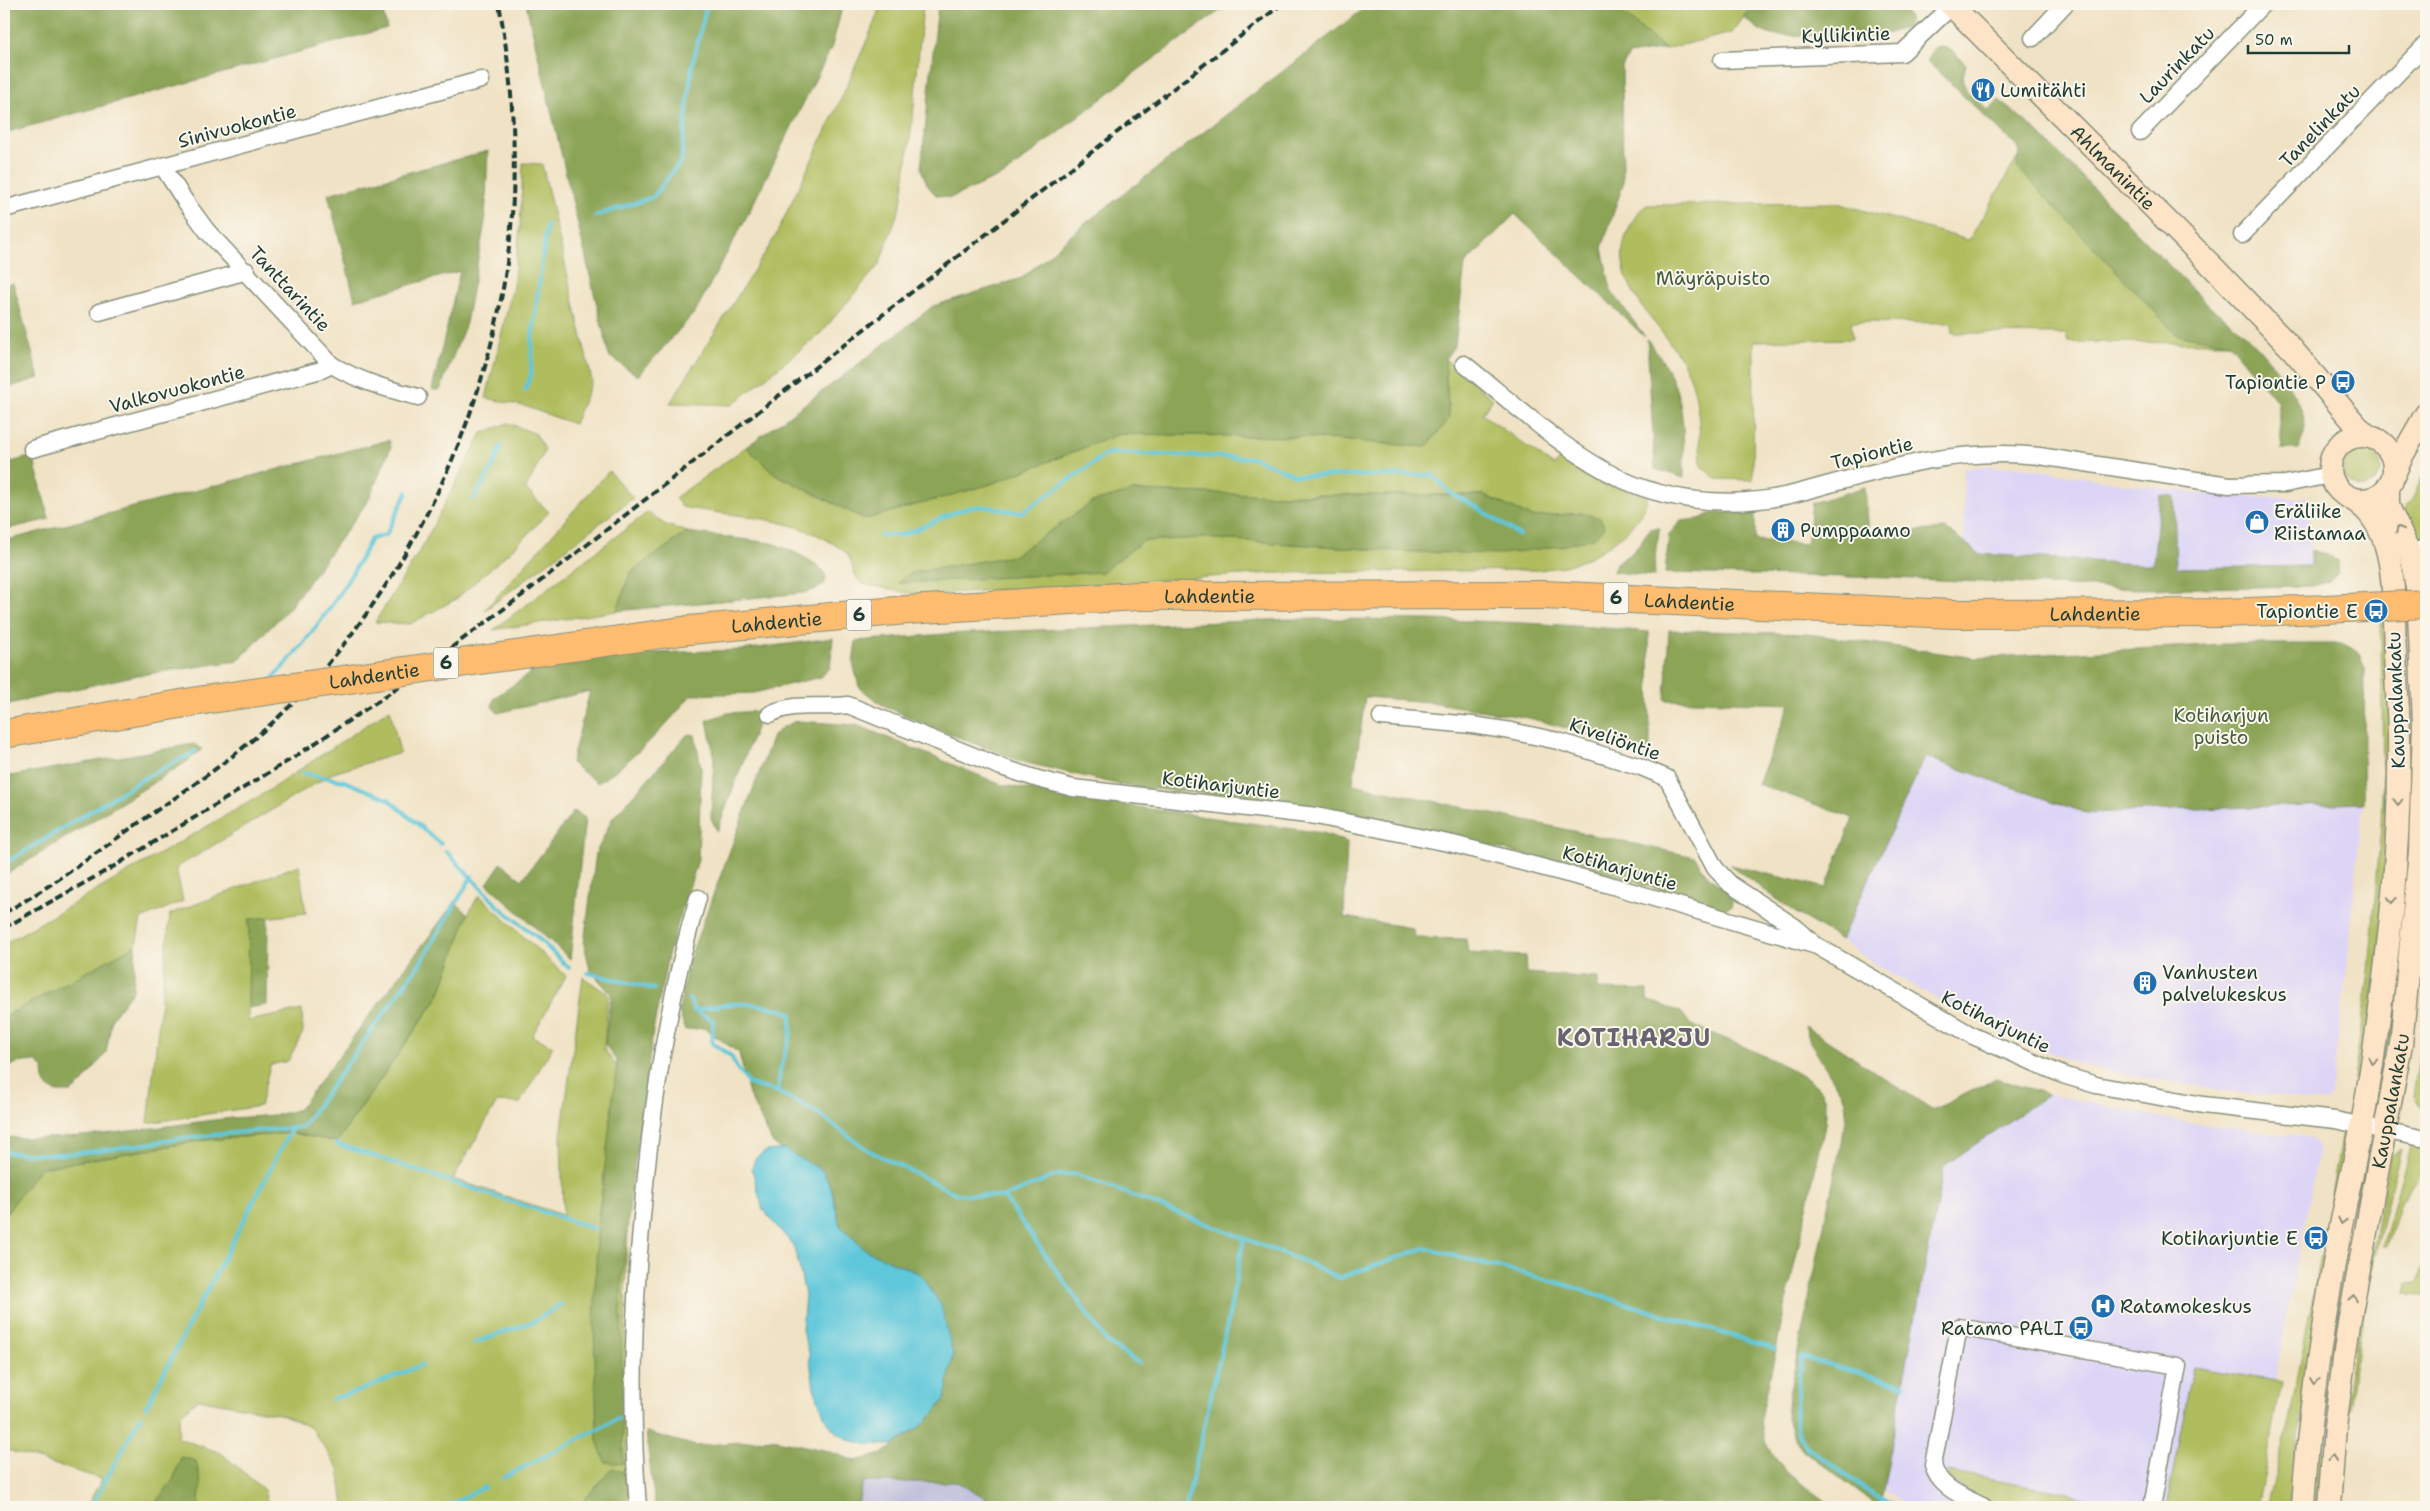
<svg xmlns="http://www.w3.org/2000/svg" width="2430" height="1511" viewBox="0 0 2430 1511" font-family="'Shantell Sans',sans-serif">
<rect width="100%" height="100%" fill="#fbf7ec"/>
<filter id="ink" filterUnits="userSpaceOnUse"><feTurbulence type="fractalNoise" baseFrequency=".02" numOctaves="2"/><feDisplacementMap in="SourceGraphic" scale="10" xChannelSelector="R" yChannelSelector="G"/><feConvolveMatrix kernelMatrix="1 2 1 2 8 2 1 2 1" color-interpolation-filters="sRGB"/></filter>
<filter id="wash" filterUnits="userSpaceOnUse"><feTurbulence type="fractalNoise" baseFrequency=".0096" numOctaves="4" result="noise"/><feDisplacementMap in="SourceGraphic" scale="20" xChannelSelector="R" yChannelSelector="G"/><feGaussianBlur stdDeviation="1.12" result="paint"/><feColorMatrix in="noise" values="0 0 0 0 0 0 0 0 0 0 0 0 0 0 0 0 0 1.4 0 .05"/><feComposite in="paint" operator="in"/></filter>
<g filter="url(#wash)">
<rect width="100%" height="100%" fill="#f0e2c4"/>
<g fill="#ddd5f6">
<path d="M1978,467H2021L2125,484L2233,497L2307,498L2311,566L2208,572L1963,557L1964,469Z"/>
<path d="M1925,757L2086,813L2363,803L2347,968L2331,1097L2326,1102L2236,1092L2127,1075L2079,1064L2002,1032L1946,1004L1877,965L1841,940Z"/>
<path d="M2048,1094L2177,1121L2312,1138L2319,1148L2251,1507H1909L1884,1491L1889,1447L1944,1166Z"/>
</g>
<path fill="#c2c1dc" d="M863,1482H957L995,1503L996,1507H857Z"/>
<g fill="#b0bd5f" stroke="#687d4a" fill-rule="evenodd">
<path d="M881,4H923L913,117L901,204L879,265L820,334L732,405L670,403L775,237L840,101L871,31Z"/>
<path d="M1612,4H1754L1732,33L1665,49Z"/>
<path d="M2022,150L2229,343L2068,342L2066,334L1953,333L1952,323L1851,322L1852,339L1754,341L1753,480L1716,479L1701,466C1699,435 1701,402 1688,372C1668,327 1602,284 1629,229C1634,219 1637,211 1647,205L1837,203L1969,240Z"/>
<path d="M523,163L542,164L592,381L574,424L524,406L486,398L513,286L520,229Z"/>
<path d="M1445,359L1493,399L1482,414L1554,466L1563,454L1608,479L1648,493C1646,524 1602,554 1575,563C1564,567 1551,568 1540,570L1274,573L918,595L862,584C851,575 854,559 844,551C797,515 738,518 682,507L675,498L746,447L775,474L865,519L988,485L1119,434L1301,437L1426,447L1449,419ZM1133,491L1280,495H1484L1531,517L1582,513L1412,552L1203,538L1143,541L1102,572L899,583L910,573L1013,556Z"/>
<path d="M508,423L536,434L545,450L526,489L549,512L516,546L456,599L410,624L375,622L421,549L482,433Z"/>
<circle cx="2362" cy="468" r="19"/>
<path d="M609,471L633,498L484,611Z"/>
<path d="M2423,475L2426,480V540H2414L2400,515L2412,499Z"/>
<path d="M648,512L664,524L687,532L630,573L617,611L493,630Z"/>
<path d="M2381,622H2388L2390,777L2382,923L2361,1086L2354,1079L2369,972L2381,827L2383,773Z"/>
<path d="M390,709L400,753L333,773L176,868L183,901L141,919L136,945L4,1017V944L268,791Z"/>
<path d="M299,865L306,913L249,920L248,1021L302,1010L303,1032L288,1061L270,1065L260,1106L148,1123L170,914Z"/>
<path d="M2403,870H2411L2401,977L2384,1090L2377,1088Z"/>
<path d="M479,895L566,976L532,1036L553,1046L520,1103L497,1102L453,1179L563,1215L561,1136L583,977L608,994L604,1049L620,1071L597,1223L628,1232L625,1289L627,1477L601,1507H344L339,1469L311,1428L284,1415L198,1399L180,1415L178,1438L221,1453L264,1490L267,1502L265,1507H86L102,1479L4,1449V1216L40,1168L205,1140L292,1133L337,1142L439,996L468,914Z"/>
<path d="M2423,1032L2426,1033V1058H2424L2419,1094L2426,1095V1110L2418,1104L2413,1096Z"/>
<path d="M2342,1134L2348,1143L2340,1183L2330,1203Z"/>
<path d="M2410,1147L2426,1150V1166L2401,1203L2387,1246H2383Z"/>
<path d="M2401,1150C2374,1246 2356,1344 2345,1443H2341L2350,1372L2389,1158Z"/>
<path d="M2363,1156L2372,1157L2337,1333L2329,1387L2320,1507H2315L2320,1413Z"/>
<path d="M2426,1253V1295L2405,1294L2407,1283L2418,1282Z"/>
<path d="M2321,1255L2323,1256L2321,1286L2289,1507H2267L2289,1421Z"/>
<path d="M2193,1367L2282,1382L2258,1507H2166Z"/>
<path d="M1947,1471L2136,1507H2073L2057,1504L2041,1507H1996L1962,1488L1949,1477Z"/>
</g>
<g fill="#8ca456" stroke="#567045">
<path d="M4,4H381L387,28L4,133Z"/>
<path d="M526,4H843L832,46L747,216L695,312L638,376L609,356Z"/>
<path d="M938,4H1229L1137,71L1005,174L950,198L936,195L928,186L921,169Z"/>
<path d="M1370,4H1612L1665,49L1629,55L1622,67L1623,184L1602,248L1611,290L1645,337L1515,214L1465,264L1455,345L1445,359L1449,419L1426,447L1301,437L1119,434L988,485L865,519L775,474L746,447L839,379L933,306L1022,278L1082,226Z"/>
<path d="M1754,4H1902L1910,20L1905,28L1879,36L1772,35L1761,31L1743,17Z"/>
<path d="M1942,47L1953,51L1966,64L1962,80L1967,91L1988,110L1999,100L2035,129L2210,307C2220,315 2232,322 2241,331C2261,348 2306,400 2305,427C2305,434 2301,442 2298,449H2282L2277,401L2229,343L2177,335L2017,167L2020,150L1927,61L1933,49Z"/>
<path d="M488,151L485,222L466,323L440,390H432L460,271L355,300L328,194Z"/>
<path d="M13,283L39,378L4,389V285Z"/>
<path d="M1647,339C1687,389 1683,418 1684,478L1655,469Z"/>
<path d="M389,440L391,447L368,501L290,607L238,661L133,676L4,705V541Z"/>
<path d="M33,456L49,519L4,530V464Z"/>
<path d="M1865,487L1869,534L1946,529L1980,554L2153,565L2160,495L2174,496L2176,568L2311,566V550L2326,554L2338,562V573L2328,582L2313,586L2138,589L1893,578L1665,573L1669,534L1681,521L1699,519L1713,513L1755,511V540L1807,544L1812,503Z"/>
<path d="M1133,491L1280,495H1484L1531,517L1582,513L1600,518L1605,527L1594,538L1561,546L1501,554L1412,552L1203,538L1143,541L1102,572L898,583L910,573L1013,556L1093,502Z"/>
<path d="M1660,528L1656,547L1654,576L1613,572L1616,563L1633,552L1650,529Z"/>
<path d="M687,532L771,543C781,546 842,569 822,586C817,590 809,591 803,593L617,611L630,573Z"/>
<path d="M1291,619C1410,619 1530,620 1649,632L1650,751L1529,718L1429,702L1365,697L1353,784L1695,857C1700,864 1704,872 1709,877C1717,884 1737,894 1731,906L1723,909L1610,875L1437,834L1247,798L1125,786L1023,762L919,722L879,703L859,687L853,663L856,641L945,634Z"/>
<path d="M1669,630L1808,634L1975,658L2227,644H2345L2360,654L2365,667L2363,803L2086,813L1925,757L1841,940L1796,913L1730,865L1826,888L1853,818L1758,784L1790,704L1665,700Z"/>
<path d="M833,638L830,668L821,677L754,693L691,695C665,728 634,759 598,783L571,763L590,691L498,713L492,707L494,698L532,672L596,655L742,650Z"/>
<path d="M759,711L757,725L717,831L711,818L714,755L707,720L728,713Z"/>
<path d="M796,721L857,725L1002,785L1156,810L1323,833L1347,842L1344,917L1412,928L1416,938L1466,939L1468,953L1526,956L1527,973L1598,978V989L1647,990V1000L1681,1012L1690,1024C1717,1036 1807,1070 1821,1091C1828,1101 1826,1114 1825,1125L1767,1390C1765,1401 1760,1417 1762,1428C1768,1465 1806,1486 1833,1507H996L995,1503L957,1482H863L857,1507H655L646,1432L696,1446L772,1439L824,1450L856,1461L882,1454L926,1422L945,1399L953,1354L920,1274L867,1251L840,1226L832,1188L823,1171L773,1144L749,1095L739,1053L704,1028L685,1030L679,1011L688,962L773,736L783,727Z"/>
<path d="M688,734L695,735L701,768L698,860L668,955L653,1031L632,1181L621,1291L623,1464L605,1462L597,1441L594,1323L597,1235L617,1062L605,1044L611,994L590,970L584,943L596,853L612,819Z"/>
<path d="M194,744L202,749L185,763L4,876V777Z"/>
<path d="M574,811L585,818L570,959L487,884L501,863L522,880Z"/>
<path d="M455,902L468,914L439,995L337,1142L292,1133L205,1140L40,1168L4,1216V1137C81,1142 156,1126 232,1118C255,1116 277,1117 299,1109Z"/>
<path d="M268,917L267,1005L248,1008L249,919Z"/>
<path d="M136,945L133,990L112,1018L106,1053L81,1084L71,1092H55L44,1083L43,1068L35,1061L16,1063L4,1069V1017Z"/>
<path d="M1805,1026L1933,1110L1996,1079L2048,1094L1944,1166L1880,1507L1803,1450L1793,1436L1787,1419L1789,1395L1846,1119V1101L1810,1042Z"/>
<path d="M181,1457L196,1461L201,1485L198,1507H152L173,1480Z"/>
<path d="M612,1468L626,1473L631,1507H578Z"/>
</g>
<path fill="#5ec7da" stroke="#3e8287" d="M784,1149L823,1171L831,1188L840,1226L867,1251L920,1274L941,1305L953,1354L945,1399L926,1422L893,1445L865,1444L849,1440L834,1430L826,1420L814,1388L809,1353L802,1330L805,1295L799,1266L793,1245L763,1210L752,1169L755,1159L766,1151Z"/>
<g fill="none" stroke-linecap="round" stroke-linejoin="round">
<g stroke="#5ec7da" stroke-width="4">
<path d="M595,216L653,197L681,161L692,66L707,4"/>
<path d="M525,390L531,376L532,340L547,224"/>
<path d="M474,499L493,467L501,446"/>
<path d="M881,535C888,535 897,536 904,534C928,527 949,511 973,507C990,504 1006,513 1023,512L1108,453L1254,458L1297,476L1433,475L1450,493L1475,506L1519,535"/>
<path d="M273,678C311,637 346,589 371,539L386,535L407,492"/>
<path d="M302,773L344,781L388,799L441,844"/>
<path d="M446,851L499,907L537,937L569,968"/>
<path d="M4,864L143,779L196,751"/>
<path d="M588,973L654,989"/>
<path d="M689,999L695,1011C728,1001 758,1001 791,1013V1034L780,1070L778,1092"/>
<path d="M695,1011L713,1020L712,1043L731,1056L737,1068L749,1084L778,1092L813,1110L868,1150L957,1194L1004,1197L1057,1175L1076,1174L1306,1262L1339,1278L1424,1248L1556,1282L1775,1349"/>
<path d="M337,1144L595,1229"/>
<path d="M4,1152C69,1160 128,1146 192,1137C229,1133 265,1130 302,1127L421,962L472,876"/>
<path d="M1004,1197L1108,1343L1139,1363"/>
<path d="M474,1343L535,1321L561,1304"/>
<path d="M332,1399L359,1391L422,1365"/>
<path d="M146,1407L292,1128"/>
<path d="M503,1478L619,1418"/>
<path d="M91,1507L141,1416"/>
<path d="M446,1507L485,1487"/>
<path d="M1186,1507L1227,1325L1244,1238"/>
<path d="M1897,1507L1872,1493L1807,1447L1797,1431L1795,1417L1801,1357L1904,1385"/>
</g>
</g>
</g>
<g filter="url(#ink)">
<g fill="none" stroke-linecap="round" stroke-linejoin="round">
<defs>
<g id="street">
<path d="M2033,38L2065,4"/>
<path d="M1722,60L1902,53L1952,6"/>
<path d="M2140,132L2263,4"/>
<path d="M163,167L185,201L207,231L332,365C359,381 387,389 418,397"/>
<path d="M4,209L481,80"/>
<path d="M2242,235L2426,44"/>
<path d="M99,312L247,271"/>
<path d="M1464,364C1513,403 1566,453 1623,480C1678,505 1746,508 1805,491C1884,469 1955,447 2039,456L2229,485L2285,484L2330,475"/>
<path d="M32,449L321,370L332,365"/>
<path d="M2411,556L2426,547"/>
<path d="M770,714C796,701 821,709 848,705L1001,767L1038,779L1073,788L1316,816L1453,844L1606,884L1817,946L1973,1036L2063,1075L2096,1085L2203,1105L2335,1120L2426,1139"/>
<path d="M1381,717L1472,725L1511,731L1558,741L1641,767L1667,778L1715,868L1730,884L1795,927L1811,941"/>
<path d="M638,1507C630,1410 633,1314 642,1217C651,1110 667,1002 698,898"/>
<path d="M1984,1507C1965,1497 1938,1488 1933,1465L1959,1327L2178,1366L2152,1507"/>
</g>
<g id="secondary">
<path id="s1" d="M1950,4L2212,266L2292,349L2357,426L2368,436"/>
<circle cx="2362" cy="468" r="32"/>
<path d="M2394,474L2403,454L2426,414"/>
<path d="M2303,1507C2308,1414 2323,1323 2340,1231C2349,1183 2361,1137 2368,1089C2387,972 2401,853 2399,734C2398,706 2396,679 2395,651C2392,603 2401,528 2352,499"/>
<path id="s2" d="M2329,1507L2335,1427L2349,1323L2401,1044L2420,852L2424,723L2418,592L2411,556L2388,506V487"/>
</g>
<g id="highway">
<path id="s3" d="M689,630L907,610L1138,596L1543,595L1953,614L2223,613L2325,609"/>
<path d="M4,734L204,700"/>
</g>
</defs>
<use href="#street" stroke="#88907c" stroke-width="19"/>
<use href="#secondary" stroke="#88907c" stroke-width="25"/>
<use href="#highway" stroke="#88907c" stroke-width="30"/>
<use href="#street" stroke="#fff" stroke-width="16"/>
<use href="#secondary" stroke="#fee4c6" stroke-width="22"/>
<use href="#highway" stroke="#fdbc70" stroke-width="28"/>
<g stroke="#1f3d34" stroke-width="4" stroke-dasharray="8 4" stroke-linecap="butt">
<path d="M4,913C49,888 92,856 134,826C195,784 259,742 309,686C419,563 493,402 510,238C518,160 513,81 499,4"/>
<path d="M4,928L111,868L293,758L387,695L520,597L1282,4"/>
</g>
<defs>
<g id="highway-bridge">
<path d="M2325,609L2426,604"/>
<path id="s4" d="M204,700L689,630"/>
</g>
</defs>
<use href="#highway-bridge" stroke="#88907c" stroke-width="30" stroke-linecap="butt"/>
<use href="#highway-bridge" stroke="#fdbc70" stroke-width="28"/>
</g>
<defs><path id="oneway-chevron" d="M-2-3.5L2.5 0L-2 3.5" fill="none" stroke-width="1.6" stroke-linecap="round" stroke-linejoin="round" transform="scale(1.25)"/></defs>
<g stroke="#8e907d">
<use href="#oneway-chevron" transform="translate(2399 529) rotate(-117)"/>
<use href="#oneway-chevron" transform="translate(2398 802) rotate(91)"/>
<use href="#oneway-chevron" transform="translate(2392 900) rotate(94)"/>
<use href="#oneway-chevron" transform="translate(2373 1061) rotate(99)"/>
<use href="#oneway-chevron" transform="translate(2342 1221) rotate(102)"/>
<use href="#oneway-chevron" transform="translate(2353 1298) rotate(-80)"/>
<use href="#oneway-chevron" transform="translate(2314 1381) rotate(97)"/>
<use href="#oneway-chevron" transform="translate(2332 1459) rotate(-85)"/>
</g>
</g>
<defs>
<symbol id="restaurant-disc" viewBox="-11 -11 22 22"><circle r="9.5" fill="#1f6fb2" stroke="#fbf7ec"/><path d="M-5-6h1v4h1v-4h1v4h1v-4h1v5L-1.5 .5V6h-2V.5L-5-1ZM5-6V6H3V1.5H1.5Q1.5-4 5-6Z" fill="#fff"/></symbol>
<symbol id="bus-disc" viewBox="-11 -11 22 22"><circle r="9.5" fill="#1f6fb2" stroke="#fbf7ec"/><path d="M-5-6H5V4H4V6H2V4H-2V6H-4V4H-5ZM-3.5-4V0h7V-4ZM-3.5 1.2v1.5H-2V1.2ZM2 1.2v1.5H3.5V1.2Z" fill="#fff"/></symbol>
<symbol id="shop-disc" viewBox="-11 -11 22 22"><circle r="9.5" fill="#1f6fb2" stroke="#fbf7ec"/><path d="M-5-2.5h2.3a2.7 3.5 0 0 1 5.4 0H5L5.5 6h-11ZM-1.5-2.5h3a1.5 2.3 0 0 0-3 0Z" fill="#fff"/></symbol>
<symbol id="building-disc" viewBox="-11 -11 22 22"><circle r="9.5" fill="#1f6fb2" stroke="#fbf7ec"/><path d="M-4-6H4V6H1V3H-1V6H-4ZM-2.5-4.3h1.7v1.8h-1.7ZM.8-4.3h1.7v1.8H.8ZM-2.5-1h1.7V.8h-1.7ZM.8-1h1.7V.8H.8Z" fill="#fff"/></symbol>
<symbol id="hospital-disc" viewBox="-11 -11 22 22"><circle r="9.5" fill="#1f6fb2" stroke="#fbf7ec"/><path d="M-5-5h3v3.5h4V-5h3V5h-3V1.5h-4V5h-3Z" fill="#fff"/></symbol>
</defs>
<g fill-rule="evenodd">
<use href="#restaurant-disc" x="1969" y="76" width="28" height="28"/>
<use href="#bus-disc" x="2329" y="368" width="28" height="28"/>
<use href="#shop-disc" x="2243" y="508" width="28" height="28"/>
<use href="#building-disc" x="1769" y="516" width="28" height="28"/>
<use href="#bus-disc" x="2362" y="597" width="28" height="28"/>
<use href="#building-disc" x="2131" y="969" width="28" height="28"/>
<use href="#bus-disc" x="2302" y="1224" width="28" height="28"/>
<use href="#hospital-disc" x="2089" y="1292" width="28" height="28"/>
<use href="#bus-disc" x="2067" y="1314" width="28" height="28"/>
</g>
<g text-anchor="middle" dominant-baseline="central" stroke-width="4" stroke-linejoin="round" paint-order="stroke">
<g fill="#fbf7ec" stroke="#61756b" stroke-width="1">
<rect x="1603.5" y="582.5" width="25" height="31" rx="4"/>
<rect x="846.5" y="599.5" width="25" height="31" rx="4"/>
<rect x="433.5" y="647.5" width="25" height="31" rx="4"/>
</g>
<g font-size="18" font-weight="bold" fill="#1f3d34">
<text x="1616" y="598">6</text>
<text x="859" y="615">6</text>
<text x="446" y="663">6</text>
</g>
<g font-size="19" fill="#1f3d34" stroke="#fbf7ec">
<text transform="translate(1846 35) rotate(-2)">Kyllikintie</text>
<text transform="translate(2177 65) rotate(-46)">Laurinkatu</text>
<text transform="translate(237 126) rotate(-15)">Sinivuokontie</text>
<text transform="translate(2320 126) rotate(-46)">Tanelinkatu</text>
<text stroke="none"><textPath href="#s1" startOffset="231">Ahlmanintie</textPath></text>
<text transform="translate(290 289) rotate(47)">Tanttarintie</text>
<text transform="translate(177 389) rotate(-15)">Valkovuokontie</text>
<text transform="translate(1872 453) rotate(-14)">Tapiontie</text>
<text stroke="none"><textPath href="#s3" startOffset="522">Lahdentie</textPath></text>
<text stroke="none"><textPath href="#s3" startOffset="1002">Lahdentie</textPath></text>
<text stroke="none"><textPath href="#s3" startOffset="1408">Lahdentie</textPath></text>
<text stroke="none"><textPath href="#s3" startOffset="88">Lahdentie</textPath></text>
<text stroke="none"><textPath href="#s4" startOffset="172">Lahdentie</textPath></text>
<text transform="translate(2396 700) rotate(-92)">Kauppalankatu</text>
<text transform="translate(1615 739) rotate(19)">Kiveliöntie</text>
<text transform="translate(1221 785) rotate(7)">Kotiharjuntie</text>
<text transform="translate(1620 868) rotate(16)">Kotiharjuntie</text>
<text transform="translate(1996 1022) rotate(26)">Kotiharjuntie</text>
<text stroke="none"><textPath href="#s2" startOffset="411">Kauppalankatu</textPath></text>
</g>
<g font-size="19" fill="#1f3d34" stroke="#fbf7ec" text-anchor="start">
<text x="2000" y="90">Lumitähti</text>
<text x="2326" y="382" text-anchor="end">Tapiontie P</text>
<text x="2274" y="511">Eräliike<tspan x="2274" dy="22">Riistamaa</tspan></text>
<text x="1800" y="530">Pumppaamo</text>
<text x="2358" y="611" text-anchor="end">Tapiontie E</text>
<text x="2162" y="972">Vanhusten<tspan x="2162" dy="22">palvelukeskus</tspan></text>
<text x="2298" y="1238" text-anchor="end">Kotiharjuntie E</text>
<text x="2120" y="1306">Ratamokeskus</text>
<text x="2064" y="1328" text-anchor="end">Ratamo PALI</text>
</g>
<g font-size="19" fill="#435d3f" stroke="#fbf7ec">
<text x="1713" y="278">Mäyräpuisto</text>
<text x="2221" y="715">Kotiharjun<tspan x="2221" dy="22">puisto</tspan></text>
</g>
<g font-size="24" font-weight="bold" letter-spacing="1" fill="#676370" stroke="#fbf7ec">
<text x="1634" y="1038">KOTIHARJU</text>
</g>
</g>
<rect width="2430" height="1511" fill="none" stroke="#fbf7ec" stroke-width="20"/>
<path d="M2248 45v8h101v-8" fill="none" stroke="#1f3d34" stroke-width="2.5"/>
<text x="2255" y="45" font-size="15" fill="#1f3d34" stroke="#fbf7ec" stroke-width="4" paint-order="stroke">50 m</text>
</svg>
